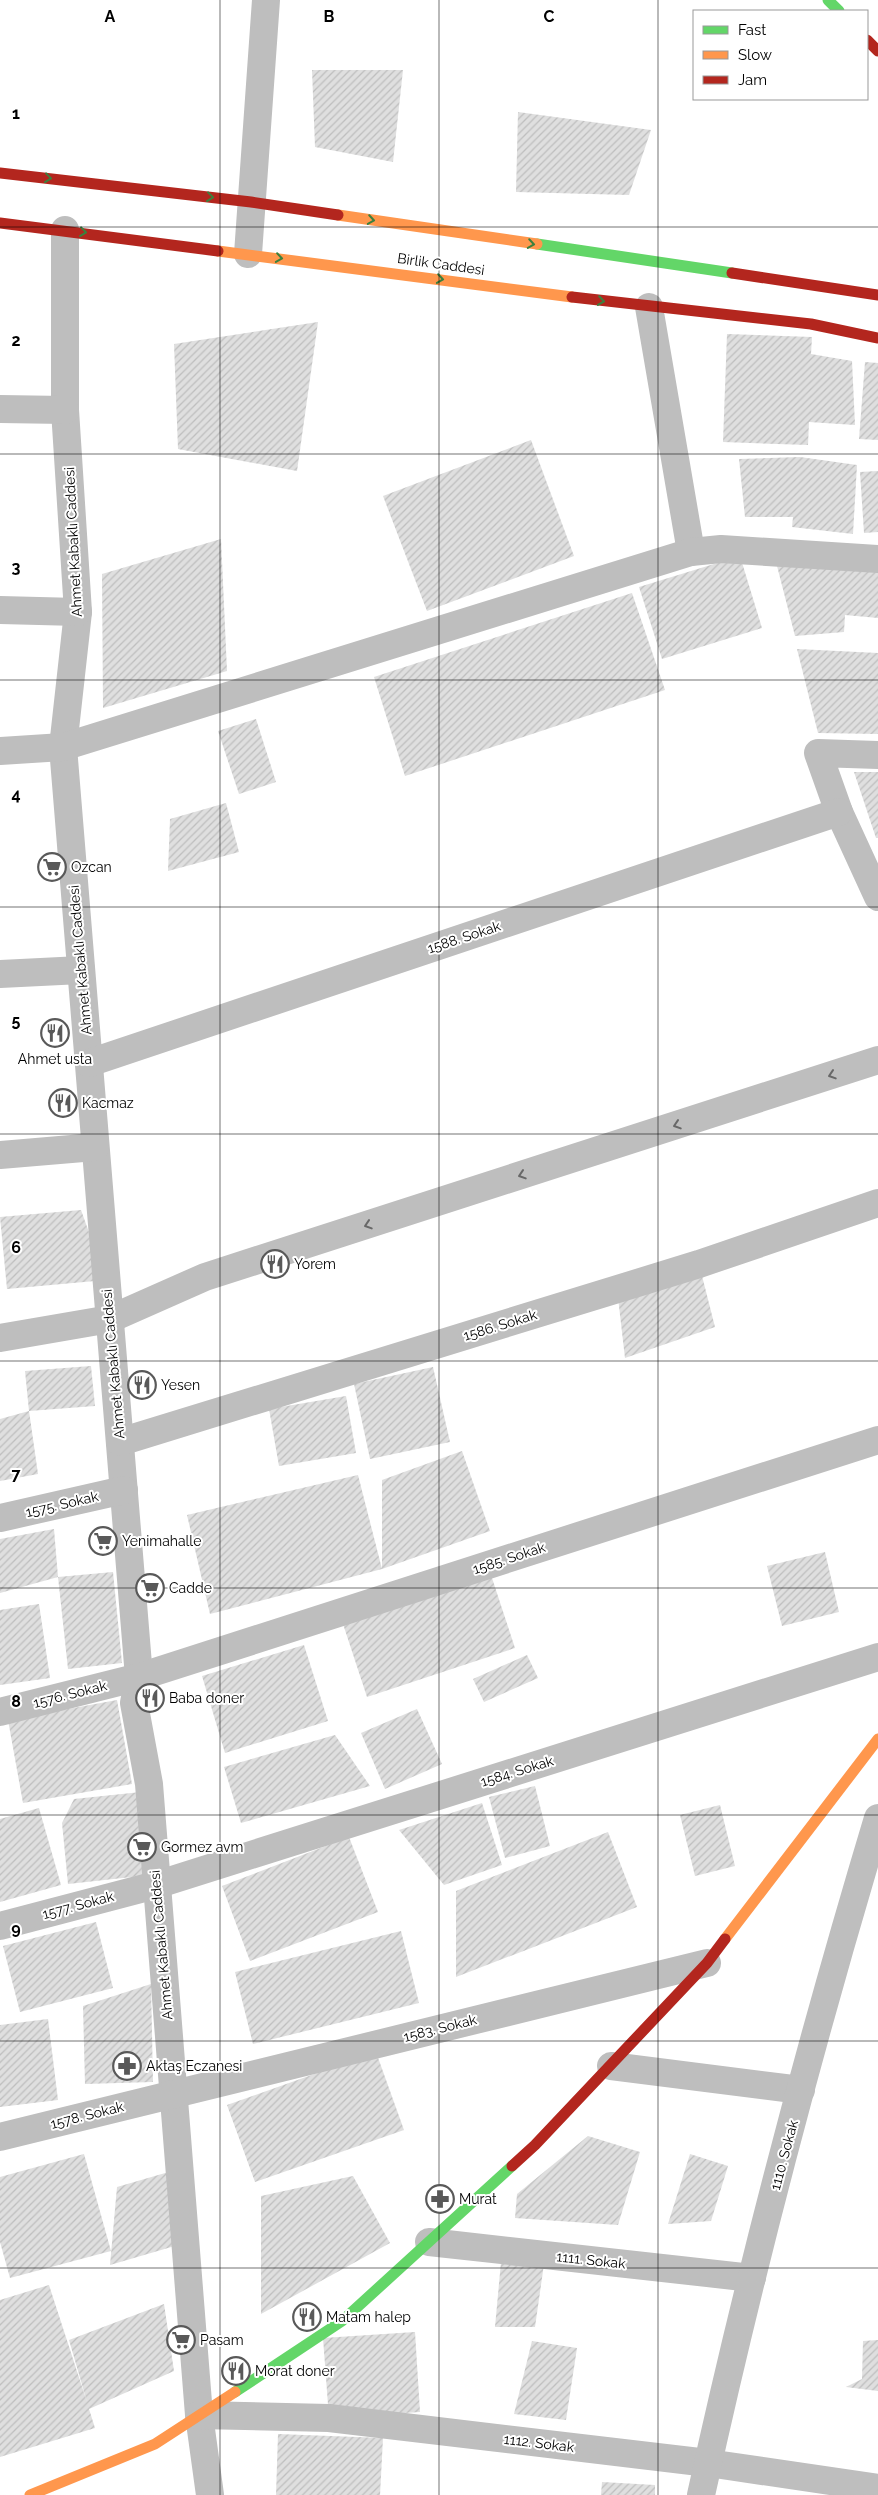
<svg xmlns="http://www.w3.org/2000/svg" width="878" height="2495" viewBox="0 0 878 2495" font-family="Raleway,sans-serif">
<defs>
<pattern id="building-hatch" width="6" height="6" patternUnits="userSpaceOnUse" patternTransform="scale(1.25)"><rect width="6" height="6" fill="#dfdfdf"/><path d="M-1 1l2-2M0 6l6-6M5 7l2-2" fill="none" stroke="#bebebe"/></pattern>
</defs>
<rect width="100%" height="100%" fill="#fff"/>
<g fill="url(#building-hatch)">
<path d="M312,70H403L393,162L315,147Z"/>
<path d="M518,112L651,130L629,195L516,192Z"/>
<path d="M318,322L297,471L178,449L174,344Z"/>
<path d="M727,334L812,337L811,354L852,361L855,425L809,422L808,445L723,442Z"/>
<path d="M865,362L878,363V440L859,439Z"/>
<path d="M531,440L574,556L427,611L383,496Z"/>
<path d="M800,457L857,465L853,534L792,527L793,517H745L739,459Z"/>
<path d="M878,471V532L864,533L860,472Z"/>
<path d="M221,539L227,671L103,708L102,574Z"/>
<path d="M740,556L762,628L662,659L639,587Z"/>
<path d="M777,566L878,572V618L845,615L844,632L795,636Z"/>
<path d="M632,593L665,690L405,776L374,677Z"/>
<path d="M797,649L878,653V734L818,733Z"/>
<path d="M256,719L276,782L239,794L218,731Z"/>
<path d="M854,772H878V838H876Z"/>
<path d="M226,803L239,852L168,871L170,819Z"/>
<path d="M81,1210L106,1280L7,1289L0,1217Z"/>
<path d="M699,1264L715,1327L625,1358L617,1289Z"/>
<path d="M91,1366L95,1406L29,1411L38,1474L0,1481V1419L29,1411L25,1371Z"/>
<path d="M433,1367L450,1442L370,1459L354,1384Z"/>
<path d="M346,1396L356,1453L279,1466L269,1409Z"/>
<path d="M462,1451L490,1531L382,1569V1480Z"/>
<path d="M358,1475L382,1569L210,1614L187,1515Z"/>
<path d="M54,1529L58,1577L0,1593V1539Z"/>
<path d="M825,1552L839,1612L782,1626L767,1566Z"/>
<path d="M113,1572L122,1663L68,1669L58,1577Z"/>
<path d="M491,1575L515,1648L367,1697L343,1624Z"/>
<path d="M39,1604L50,1678L0,1685V1610Z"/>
<path d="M304,1645L328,1721L225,1753L202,1676Z"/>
<path d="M527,1655L538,1678L484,1702L473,1679Z"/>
<path d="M117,1700L132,1784L23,1803L8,1720Z"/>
<path d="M417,1709L442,1764L385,1789L361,1733Z"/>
<path d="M335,1735L370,1786L241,1823L224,1767Z"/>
<path d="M535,1786L550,1846L505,1858L489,1797Z"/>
<path d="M141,1792L150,1875L68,1884L62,1823L74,1799Z"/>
<path d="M482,1803L502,1865L444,1885L399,1830Z"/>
<path d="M720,1805L735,1866L695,1876L680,1815Z"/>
<path d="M39,1808L61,1885L0,1902V1819Z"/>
<path d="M608,1832L637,1907L456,1977V1891Z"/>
<path d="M349,1837L378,1912L250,1961L222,1886Z"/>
<path d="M96,1922L113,1988L20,2012L3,1946Z"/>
<path d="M401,1931L419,2003L253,2044L235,1972Z"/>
<path d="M151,1984L153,2082L85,2084L83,2006Z"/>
<path d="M48,2019L58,2100L0,2107V2025Z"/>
<path d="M376,2052L404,2130L255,2182L227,2105Z"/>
<path d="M588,2136L640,2152L618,2225L515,2218L517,2194Z"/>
<path d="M84,2154L111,2251L10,2278L0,2242V2177Z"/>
<path d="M690,2154L728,2166L711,2221L668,2224Z"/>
<path d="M179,2169L185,2243L110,2265L117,2187Z"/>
<path d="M353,2176L390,2243L261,2314V2196Z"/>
<path d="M501,2262L544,2264L535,2327H495Z"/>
<path d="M49,2285L87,2402L69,2340L164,2304L174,2371L89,2409L95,2428L0,2457V2300Z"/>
<path d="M415,2332L420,2412L329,2418L323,2338Z"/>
<path d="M878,2340V2391L846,2387L862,2379L863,2341Z"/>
<path d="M532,2341L577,2348L566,2420L514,2414Z"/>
<path d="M278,2434L383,2438L380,2495H276Z"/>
<path d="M602,2482L655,2485V2495H601Z"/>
</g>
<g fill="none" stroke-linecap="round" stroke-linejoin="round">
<g stroke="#bebebe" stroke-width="28">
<path d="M65,230V410L78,612L63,747L139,1677L134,1703L149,1784L199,2415L210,2495"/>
<path d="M248,254L266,0"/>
<path d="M649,307L691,552"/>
<path d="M0,409L65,410"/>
<path d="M0,610L78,612"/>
<path d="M0,751L63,747L691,552L721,549L878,559"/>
<path d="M878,755L818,753L839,812L878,897"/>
<path d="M0,974L81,970"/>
<path d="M89,1063L839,812"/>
<path d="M0,1155L95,1147"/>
<path d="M0,1338L110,1319L205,1277L878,1060"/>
<path d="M120,1442L699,1264L878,1203"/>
<path d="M0,1518L124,1490"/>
<path d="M0,1712L139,1677L878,1440"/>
<path d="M0,1926L156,1885L878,1657"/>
<path d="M611,2066L801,2090"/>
<path d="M0,2137L707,1963"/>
<path d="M429,2242L752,2278"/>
<path d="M199,2415L329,2418L708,2463L878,2488"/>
<path d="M701,2495C751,2267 811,2041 878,1818"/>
</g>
<g stroke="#63d668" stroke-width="11">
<path d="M828,0L839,11"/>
<path d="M537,244L732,273"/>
<path d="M235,2392L342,2321L512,2166"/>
</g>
<g stroke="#ff974d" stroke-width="11">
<path d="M338,215L537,244"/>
<path d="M218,251L572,297"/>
<path d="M725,1939L878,1739"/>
<path d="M30,2495L155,2444L235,2392"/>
</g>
<g stroke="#b3261e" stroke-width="11">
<path d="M867,40L878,51"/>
<path d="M0,173L251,202L338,215"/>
<path d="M0,223L218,251"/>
<path d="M732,273L878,295"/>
<path d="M572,297L811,324L878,338"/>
<path d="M512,2166L535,2145L707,1963L725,1939"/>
</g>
</g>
<defs><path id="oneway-chevron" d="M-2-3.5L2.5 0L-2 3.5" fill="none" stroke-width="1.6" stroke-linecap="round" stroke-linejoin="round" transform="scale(1.25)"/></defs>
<g stroke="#3b803e">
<use href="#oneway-chevron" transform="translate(48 178) rotate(7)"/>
<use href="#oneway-chevron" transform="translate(210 197) rotate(7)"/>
<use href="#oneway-chevron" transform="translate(371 220) rotate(9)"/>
<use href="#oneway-chevron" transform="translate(83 232) rotate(7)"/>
<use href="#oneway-chevron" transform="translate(531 244) rotate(9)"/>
<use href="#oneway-chevron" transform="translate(279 258) rotate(8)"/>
<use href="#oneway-chevron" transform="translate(440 279) rotate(8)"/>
<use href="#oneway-chevron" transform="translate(601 301) rotate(8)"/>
</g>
<g stroke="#686868">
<use href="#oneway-chevron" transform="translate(832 1075) rotate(162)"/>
<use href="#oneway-chevron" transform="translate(677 1125) rotate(162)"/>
<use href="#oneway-chevron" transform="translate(522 1175) rotate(162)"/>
<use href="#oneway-chevron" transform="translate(368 1225) rotate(162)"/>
</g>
<path fill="none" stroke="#000" stroke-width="1" stroke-opacity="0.55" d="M220,0V2495M439,0V2495M658,0V2495M0,227H878M0,454H878M0,680H878M0,907H878M0,1134H878M0,1361H878M0,1588H878M0,1815H878M0,2041H878M0,2268H878"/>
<defs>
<symbol id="supermarket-ring" viewBox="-11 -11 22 22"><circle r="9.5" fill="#fff" stroke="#595959" stroke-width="1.5"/><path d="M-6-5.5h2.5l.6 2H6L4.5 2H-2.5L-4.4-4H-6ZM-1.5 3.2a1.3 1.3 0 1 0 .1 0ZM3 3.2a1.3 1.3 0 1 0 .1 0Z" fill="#595959"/></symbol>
<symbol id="restaurant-ring" viewBox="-11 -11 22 22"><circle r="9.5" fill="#fff" stroke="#595959" stroke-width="1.5"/><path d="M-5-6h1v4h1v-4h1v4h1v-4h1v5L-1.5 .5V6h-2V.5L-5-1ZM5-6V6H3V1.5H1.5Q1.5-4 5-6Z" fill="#595959"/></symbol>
<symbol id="pharmacy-ring" viewBox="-11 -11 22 22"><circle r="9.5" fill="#fff" stroke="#595959" stroke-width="1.5"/><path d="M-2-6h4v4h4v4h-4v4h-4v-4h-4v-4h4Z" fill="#595959"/></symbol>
</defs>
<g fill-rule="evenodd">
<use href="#supermarket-ring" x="36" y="851" width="32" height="32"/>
<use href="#restaurant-ring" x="39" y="1017" width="32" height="32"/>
<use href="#restaurant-ring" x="47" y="1087" width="32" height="32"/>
<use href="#restaurant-ring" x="259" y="1248" width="32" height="32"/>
<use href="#restaurant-ring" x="126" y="1369" width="32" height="32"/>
<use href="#supermarket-ring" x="87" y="1525" width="32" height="32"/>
<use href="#supermarket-ring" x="134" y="1572" width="32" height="32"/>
<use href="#restaurant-ring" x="134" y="1682" width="32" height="32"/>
<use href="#supermarket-ring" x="126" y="1831" width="32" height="32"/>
<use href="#pharmacy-ring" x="111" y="2050" width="32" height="32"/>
<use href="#pharmacy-ring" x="424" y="2183" width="32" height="32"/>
<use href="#restaurant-ring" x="291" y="2301" width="32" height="32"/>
<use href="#supermarket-ring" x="165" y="2324" width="32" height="32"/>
<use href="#restaurant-ring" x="220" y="2355" width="32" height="32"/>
</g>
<g text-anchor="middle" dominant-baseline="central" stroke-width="4" stroke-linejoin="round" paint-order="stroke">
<g font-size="14" fill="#000" stroke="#fff">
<text transform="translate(441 264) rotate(8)">Birlik Caddesi</text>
<text transform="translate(73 542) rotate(-93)">Ahmet Kabaklı Caddesi</text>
<text transform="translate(464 937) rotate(-18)">1588. Sokak</text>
<text transform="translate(80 960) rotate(-95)">Ahmet Kabaklı Caddesi</text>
<text transform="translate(500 1325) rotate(-17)">1586. Sokak</text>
<text transform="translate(113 1364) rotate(-95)">Ahmet Kabaklı Caddesi</text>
<text transform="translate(62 1504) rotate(-13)">1575. Sokak</text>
<text transform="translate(509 1558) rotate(-18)">1585. Sokak</text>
<text transform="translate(70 1694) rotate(-14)">1576. Sokak</text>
<text transform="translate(517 1771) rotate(-17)">1584. Sokak</text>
<text transform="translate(78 1905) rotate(-15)">1577. Sokak</text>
<text transform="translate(161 1945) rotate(-95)">Ahmet Kabaklı Caddesi</text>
<text transform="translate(440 2028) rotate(-14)">1583. Sokak</text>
<text transform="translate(87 2115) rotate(-14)">1578. Sokak</text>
<text transform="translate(784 2155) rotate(-75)">1110. Sokak</text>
<text transform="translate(591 2260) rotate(6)">1111. Sokak</text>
<text transform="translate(539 2443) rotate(7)">1112. Sokak</text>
</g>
<g font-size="14" fill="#000" stroke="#fff" text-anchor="start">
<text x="71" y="867">Ozcan</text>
<text x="55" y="1059" text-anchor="middle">Ahmet usta</text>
<text x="82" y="1103">Kacmaz</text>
<text x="294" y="1264">Yorem</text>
<text x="161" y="1385">Yesen</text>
<text x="122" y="1541">Yenimahalle</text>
<text x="169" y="1588">Cadde</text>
<text x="169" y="1698">Baba doner</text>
<text x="161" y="1847">Gormez avm</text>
<text x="146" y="2066">Aktaş Eczanesi</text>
<text x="459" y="2199">Murat</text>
<text x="326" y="2317">Matam halep</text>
<text x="200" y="2340">Pasam</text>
<text x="255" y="2371">Morat doner</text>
</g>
</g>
<g font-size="16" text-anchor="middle" font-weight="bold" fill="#000" stroke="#fff" stroke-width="4" stroke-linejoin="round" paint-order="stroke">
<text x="110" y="22">A</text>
<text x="329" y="22">B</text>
<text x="549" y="22">C</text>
<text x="16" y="119">1</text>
<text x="16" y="346">2</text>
<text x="16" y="573">3</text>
<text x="16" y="800">4</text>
<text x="16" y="1026">5</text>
<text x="16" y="1253">6</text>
<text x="16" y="1480">7</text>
<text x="16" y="1707">8</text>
<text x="16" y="1934">9</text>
</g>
<rect x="693" y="10" width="175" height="90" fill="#ffffff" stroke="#999999"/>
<rect x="703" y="26" width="25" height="8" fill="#63d668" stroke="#999999"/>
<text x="738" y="35" font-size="15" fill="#000000">Fast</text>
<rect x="703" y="51" width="25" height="8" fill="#ff974d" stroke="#999999"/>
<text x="738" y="60" font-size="15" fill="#000000">Slow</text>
<rect x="703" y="76" width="25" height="8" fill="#b3261e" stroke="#999999"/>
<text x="738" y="85" font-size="15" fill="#000000">Jam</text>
</svg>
